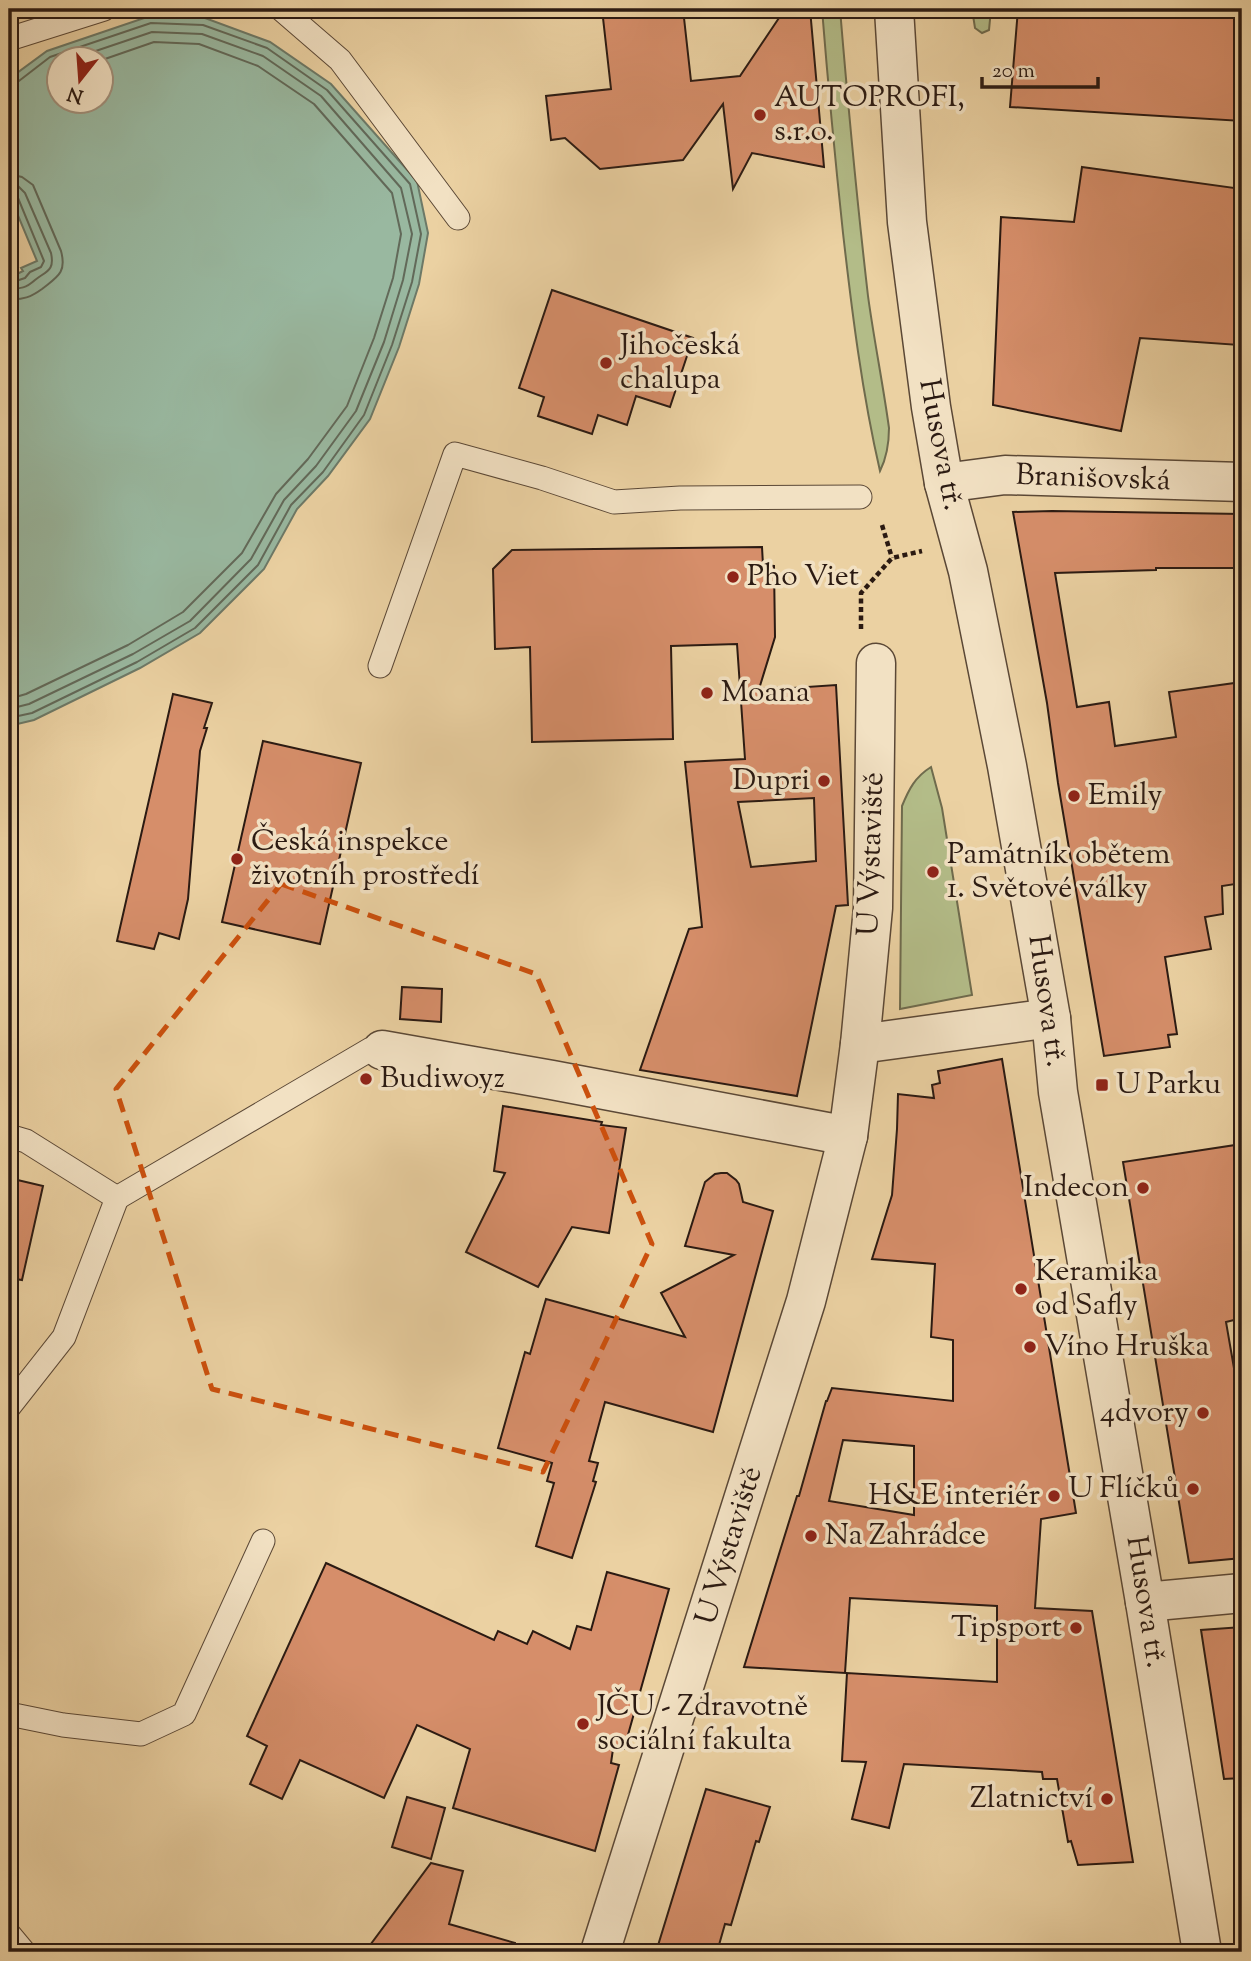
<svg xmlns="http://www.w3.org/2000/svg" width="1251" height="1961" viewBox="0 0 1251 1961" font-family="'Sorts Mill Goudy',serif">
<rect width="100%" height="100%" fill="#ebd1a2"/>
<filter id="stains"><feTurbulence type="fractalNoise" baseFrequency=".00286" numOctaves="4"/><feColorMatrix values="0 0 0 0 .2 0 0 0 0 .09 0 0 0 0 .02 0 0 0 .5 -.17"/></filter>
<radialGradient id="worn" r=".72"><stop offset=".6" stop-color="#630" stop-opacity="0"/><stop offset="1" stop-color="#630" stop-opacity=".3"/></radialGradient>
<g fill="#b3bc88" stroke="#6f6b4d" stroke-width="2">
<path d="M822,9H840C848,105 857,201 868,296C874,340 883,384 889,428C889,444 887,457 880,471C862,393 852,312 843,233C835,158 828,84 822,9Z"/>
<path d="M972,9H991L989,30L982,33L975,28Z"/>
<path d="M931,767L942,808L972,995L900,1009L902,806C909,789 915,777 931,767Z"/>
</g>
<path fill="#99b8a0" stroke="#6d7967" stroke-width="2" fill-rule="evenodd" d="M150,16L205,18L270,42L331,84L417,181L428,233L419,284L399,347L370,419L328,476L297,509L264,569L200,633L140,668L34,720L9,726V274L16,271L17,274L23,271L21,268L37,261L9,194V86L13,76L47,51ZM60,60H102V102H60Z"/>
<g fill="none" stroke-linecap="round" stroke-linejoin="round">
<g stroke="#626959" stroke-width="2">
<path d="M9,85L15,84L50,57L151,23L203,25L267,48L327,90L410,184L421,234L412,282L392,345L364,415L323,472L291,505L258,565L195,628L137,662L32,713L9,718"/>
<path d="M9,174L22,177L33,185L61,251C67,273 57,277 42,289C31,297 23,300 9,299"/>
<path d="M9,185L18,186L25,193L51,253C55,271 46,271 35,280C26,288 21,289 9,288"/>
<path d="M9,194H14L18,198L44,261L41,267L30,272L25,278L19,280H9"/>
<path d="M9,699L26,694L128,645L183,612L242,553L276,494L308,459L347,406L374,338L393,278L401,234L392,193L314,104L258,66L199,44L154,42L102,60"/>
<path d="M9,709L29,704L133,654L190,621L251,559L284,500L316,466L356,411L384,342L403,280L412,234L401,188L321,96L263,56L202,34L152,32L69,60"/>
</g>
</g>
<g fill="#d68e6a" stroke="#2b1a12" stroke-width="2" fill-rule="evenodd">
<path d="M602,9H683L691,81L740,76L785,9H810L824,167L752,153L733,189L723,104L683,160L600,169L565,138L551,140L546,96L611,89Z"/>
<path d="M1018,9H1242V121L1010,107Z"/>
<path d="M1082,167L1242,189V275L1241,274L1239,345L1140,338L1121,431L993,405L1001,217L1074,222Z"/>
<path d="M552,290L693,338L670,407L636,396L627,425L598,415L592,434L538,416L544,397L519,388Z"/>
<path d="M1052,511L1242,514V568H1156V570L1055,573L1077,707L1109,702L1115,746L1176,737L1169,692L1242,682V755H1237L1242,795V883L1222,886L1223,914L1205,917L1211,949L1165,957L1177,1034L1168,1035L1170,1047L1104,1056L1058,783L1047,703L1013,512Z"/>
<path d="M762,547L763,565L774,566L775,637L759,689L778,687V689L836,685L848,905L836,906L797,1096L640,1070L689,929L702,927L685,762L745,759L737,644L671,646L673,739L532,742L530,647L495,649L493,569L512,550ZM814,798L816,861L751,867L738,802Z"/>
<path d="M173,694L212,703L204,728H207L200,751L188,899L179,939L159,933L154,949L117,941Z"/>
<path d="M263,741L361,763L320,944L222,922Z"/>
<path d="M402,987L442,989L441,1022L400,1019Z"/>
<path d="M1002,1059L1076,1513L1041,1519L1035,1608L1092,1611L1133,1862L1078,1865L1071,1841L1068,1842L1057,1779H1043L1042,1772L904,1764L889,1828L852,1819L866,1762L842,1761L847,1673L997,1682V1606L850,1598L845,1673L744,1667L797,1496H799L826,1401H827L832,1388L953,1401V1340L931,1337L935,1264L872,1259L892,1195L897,1129L898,1094L934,1098L932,1085L940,1083L938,1071ZM843,1440L914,1446V1515L829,1501Z"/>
<path d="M503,1106L602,1122L601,1125L626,1128L609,1233L572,1227L538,1287L466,1252L505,1173L494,1171Z"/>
<path d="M1242,1144V1318L1226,1322L1235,1374H1242V1558L1189,1563L1123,1162Z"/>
<path d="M721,1173H727L736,1180L739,1184L743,1202L773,1211L713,1432L605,1402L589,1461L598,1463L593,1481L596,1482L572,1558L536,1546L554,1483L547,1481L552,1463L498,1448L525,1352L530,1354L546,1299L685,1337L661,1293L734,1255L685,1246L705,1182L715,1174Z"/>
<path d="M9,1178L43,1186L22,1280L9,1278Z"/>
<path d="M326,1563L494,1640L498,1631L527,1644L533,1631L570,1649L577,1626L591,1630L607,1572L669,1589L624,1749H613L611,1763L619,1765L595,1851L453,1808L470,1749L417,1725L384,1798L300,1760L282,1799L250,1784L267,1746L247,1736Z"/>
<path d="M1242,1627V1778L1224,1779L1201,1630Z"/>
<path d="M706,1789L770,1807L759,1842L756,1841L731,1925L725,1924L717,1952H656Z"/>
<path d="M407,1797L445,1808L431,1859L392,1847Z"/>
<path d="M431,1863L463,1871L449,1924L515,1943L514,1952H365Z"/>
</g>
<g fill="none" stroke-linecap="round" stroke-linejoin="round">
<defs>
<g id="service">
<path d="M281,9L340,60L458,218"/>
<path d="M9,39L104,9"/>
<path d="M380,666L455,454L542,478L614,502L680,498L860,497"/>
<path d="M9,1136L26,1141L117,1198L64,1337L9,1407"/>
<path d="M117,1198L371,1049L382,1050"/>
<path d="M9,1714L63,1725L141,1734L184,1714L263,1541"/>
<path d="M9,1934L24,1952"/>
</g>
<g id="minor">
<path d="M860,1044L1051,1018"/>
<path d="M382,1050L552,1080L848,1136"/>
<path d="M1145,1602L1242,1593"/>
<path d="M600,1952L806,1301L848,1136L860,1044L873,908L876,663"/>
</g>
<g id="tertiary">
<path d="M894,9L907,222L931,407L944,483L968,571L1007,766L1051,1018L1058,1092L1145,1602L1202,1952"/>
<path d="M944,483L1005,475L1242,482"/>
</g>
</defs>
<use href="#service" stroke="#5b4836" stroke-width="25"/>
<use href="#minor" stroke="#5b4836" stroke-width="41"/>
<use href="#tertiary" stroke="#5b4836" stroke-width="41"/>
<g stroke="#2b1a12" stroke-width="4.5" stroke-dasharray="5 3.5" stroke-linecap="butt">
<path d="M882,525L892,558"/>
<path d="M861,629V593L892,558L922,551"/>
</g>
<use href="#service" stroke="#f2e1c3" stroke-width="23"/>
<use href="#minor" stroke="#f2e1c3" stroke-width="38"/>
<use href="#tertiary" stroke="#f2e1c3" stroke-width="38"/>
</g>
<path fill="none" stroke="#cc500d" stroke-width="5" stroke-dasharray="14 9" stroke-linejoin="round" d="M281,884L536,974L652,1244L543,1472L212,1389L116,1089Z"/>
<g fill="#8f2418" stroke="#f2e1c3" stroke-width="2.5">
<circle cx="760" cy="115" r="7"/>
<circle cx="606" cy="363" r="7"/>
<circle cx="733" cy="577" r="7"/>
<circle cx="707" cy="693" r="7"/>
<circle cx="824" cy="781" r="7"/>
<circle cx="1074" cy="796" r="7"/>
<circle cx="237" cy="859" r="7"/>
<circle cx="933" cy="872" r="7"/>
<circle cx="366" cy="1079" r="7"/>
<rect x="1095" y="1078" width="14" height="14" rx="3.5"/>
<circle cx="1143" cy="1188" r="7"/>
<circle cx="1021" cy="1289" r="7"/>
<circle cx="1030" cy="1347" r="7"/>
<circle cx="1203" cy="1413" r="7"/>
<circle cx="1193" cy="1489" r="7"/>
<circle cx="1054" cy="1496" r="7"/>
<circle cx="811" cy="1536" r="7"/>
<circle cx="1076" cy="1628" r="7"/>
<circle cx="583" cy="1724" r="7"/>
<circle cx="1107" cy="1799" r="7"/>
</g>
<g text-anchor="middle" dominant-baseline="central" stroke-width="7" stroke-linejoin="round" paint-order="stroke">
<g font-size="30" fill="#2b1a12" stroke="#f2e1c3" text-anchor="start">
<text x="774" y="98">AUTOPROFI,<tspan x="774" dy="34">s.r.o.</tspan></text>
<text x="620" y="346">Jihočeská<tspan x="620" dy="34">chalupa</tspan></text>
<text x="747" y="577">Pho Viet</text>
<text x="721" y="693">Moana</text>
<text x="810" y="781" text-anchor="end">Dupri</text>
<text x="1088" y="796">Emily</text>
<text x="251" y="842">Česká inspekce<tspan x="251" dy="34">životníh prostředí</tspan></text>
<text x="947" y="855">Památník obětem<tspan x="947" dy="34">1. Světové války</tspan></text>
<text x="380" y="1079">Budiwoyz</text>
<text x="1116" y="1085">U Parku</text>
<text x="1129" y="1188" text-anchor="end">Indecon</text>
<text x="1035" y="1272">Keramika<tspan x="1035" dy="34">od Safly</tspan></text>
<text x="1044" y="1347">Víno Hruška</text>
<text x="1189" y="1413" text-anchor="end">4dvory</text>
<text x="1179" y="1489" text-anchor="end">U Flíčků</text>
<text x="1040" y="1496" text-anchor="end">H&amp;E interiér</text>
<text x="825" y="1536">Na Zahrádce</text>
<text x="1062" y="1628" text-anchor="end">Tipsport</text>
<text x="597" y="1707">JČU - Zdravotně<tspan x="597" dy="34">sociální fakulta</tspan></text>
<text x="1093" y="1799" text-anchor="end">Zlatnictví</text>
</g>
<g font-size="30" fill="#2b1a12" stroke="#f2e1c3">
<text transform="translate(940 445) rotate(79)">Husova tř.</text>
<text transform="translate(1093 479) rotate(2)">Branišovská</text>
<text transform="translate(872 854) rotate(-88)">U Výstaviště</text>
<text transform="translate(1046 1001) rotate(82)">Husova tř.</text>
<text transform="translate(730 1546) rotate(-73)">U Výstaviště</text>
<text transform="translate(1145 1602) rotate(81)">Husova tř.</text>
</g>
</g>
<rect width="1251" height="1961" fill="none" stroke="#ebd1a2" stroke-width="35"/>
<rect x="10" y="10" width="1230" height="1940" fill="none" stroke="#2b1a12" stroke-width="3.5"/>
<rect x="18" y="18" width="1216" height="1926" fill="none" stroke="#2b1a12" stroke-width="2"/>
<g transform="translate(80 80) rotate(197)"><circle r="33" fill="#f2e1c3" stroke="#a2917c" stroke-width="2"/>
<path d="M0-5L12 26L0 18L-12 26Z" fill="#8f2418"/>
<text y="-10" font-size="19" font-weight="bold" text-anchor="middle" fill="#2b1a12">N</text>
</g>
<path d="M982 77v10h116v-10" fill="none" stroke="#2b1a12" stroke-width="3.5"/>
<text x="992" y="77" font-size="21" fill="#2b1a12" stroke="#f2e1c3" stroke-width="5" paint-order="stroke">20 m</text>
<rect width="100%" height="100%" filter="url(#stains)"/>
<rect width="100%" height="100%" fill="url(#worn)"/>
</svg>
